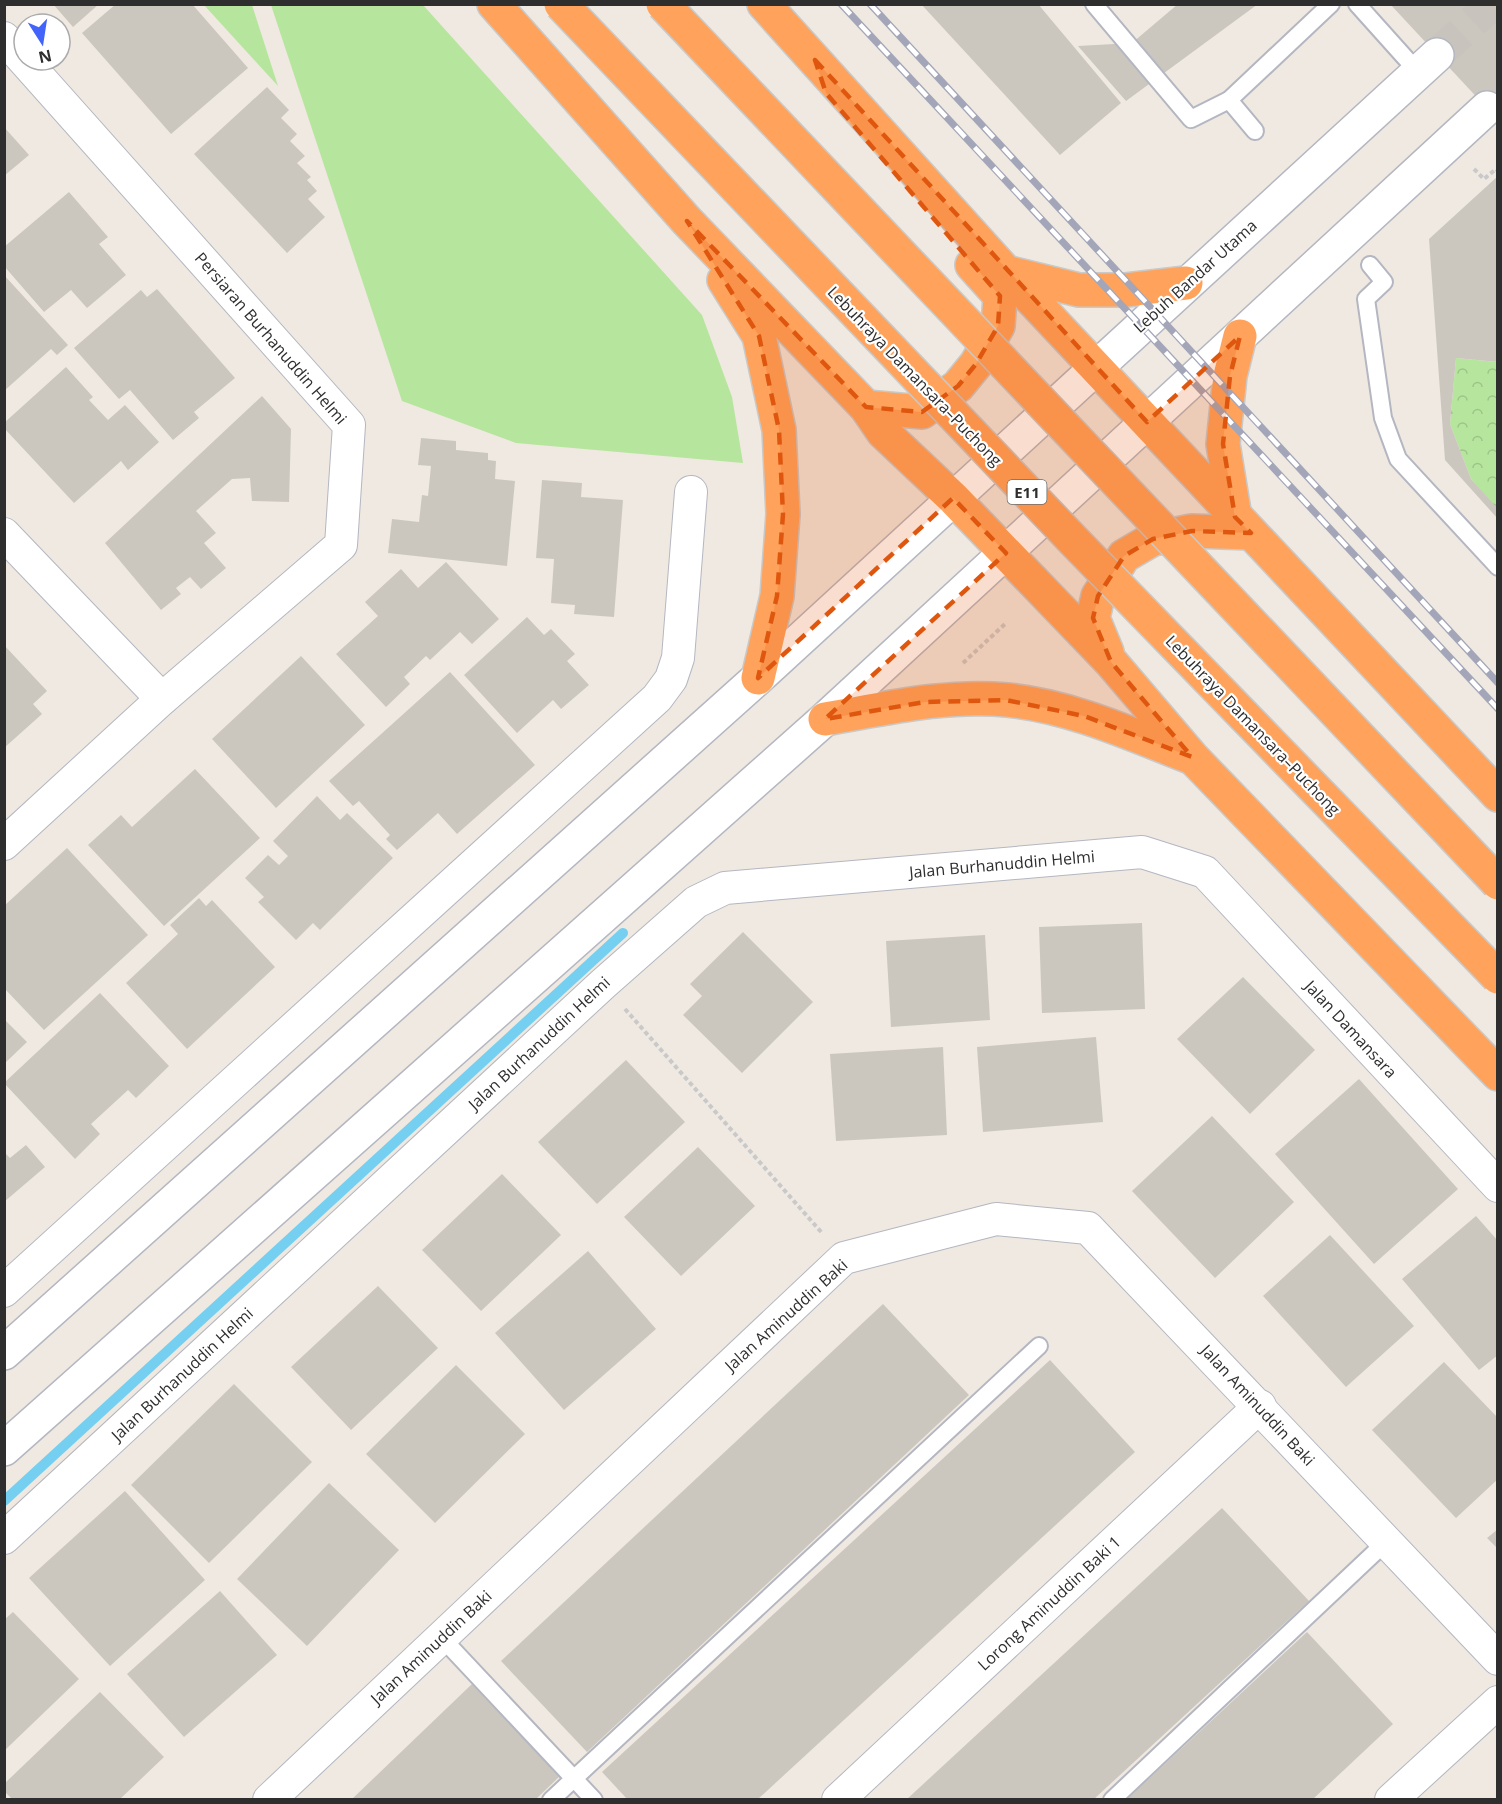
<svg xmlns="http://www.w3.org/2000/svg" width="1502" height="1804" viewBox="0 0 1502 1804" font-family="'Open Sans',sans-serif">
<defs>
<pattern id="forest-crowns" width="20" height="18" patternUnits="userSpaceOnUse" patternTransform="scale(1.5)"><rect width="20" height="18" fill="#b6e59e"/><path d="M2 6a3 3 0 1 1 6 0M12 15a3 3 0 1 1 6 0" fill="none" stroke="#9dc588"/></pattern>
</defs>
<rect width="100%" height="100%" fill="#efe9e1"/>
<g fill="#b6e59e">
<path d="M204,5H252L278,86Z"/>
<path d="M271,5H423L702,315L732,397L743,463L516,443L402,401Z"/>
</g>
<path fill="url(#forest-crowns)" d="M1456,358L1497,362V509L1471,479L1450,424Z"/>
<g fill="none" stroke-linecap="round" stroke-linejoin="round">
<path stroke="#75cff0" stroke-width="10" d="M4,1501L623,933"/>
</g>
<g fill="#cbc7bf">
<path d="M53,4H99L73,27Z"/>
<path d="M116,4H192L248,68L171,134L82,33Z"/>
<path d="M921,4H1038L1121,103L1060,155Z"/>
<path d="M1178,4H1258L1126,101L1078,46L1132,43Z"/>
<path d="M1390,4H1498V120Z"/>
<path d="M267,87L289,110L281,118L297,134L290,141L305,156L297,163L311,177L307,180L317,191L308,199L325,217L287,253L194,154Z"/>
<path d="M4,127L29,155L4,176Z"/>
<path d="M1498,176V362L1456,358L1450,424L1471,479L1498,509V519L1445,460L1429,239Z"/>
<path d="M69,192L108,237L99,244L126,275L87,308L71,290L44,312L4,266V247Z"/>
<path d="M4,275L68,345L57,355L51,349L4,391Z"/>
<path d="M157,289L235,378L194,412L199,418L173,440L130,390L119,399L74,348L141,290L147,297Z"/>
<path d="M66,367L93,397L89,400L108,420L125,405L159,442L128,470L121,461L74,503L4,428V423Z"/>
<path d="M262,396L291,429L289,502L252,501L250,478L232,479L196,511L216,533L204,543L226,568L201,589L190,577L176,588L181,594L161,610L105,543Z"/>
<path d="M421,438L456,441V450L488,453V460L496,461L495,479L515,481L507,566L388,553L392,519L419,522L422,495L428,496L431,466L418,465Z"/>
<path d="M542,480L582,483L581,497L623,500L614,617L574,614L575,605L551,603L554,559L536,558Z"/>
<path d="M446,562L499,619L472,644L460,632L430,660L426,656L404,677L410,684L386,707L336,654L378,616L365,602L401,569L418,588Z"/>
<path d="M527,617L544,635L551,629L575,654L567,661L589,685L561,709L553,700L517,733L464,675Z"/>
<path d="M4,645L47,691L33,704L42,714L4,748Z"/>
<path d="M301,656L365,725L276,808L212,739Z"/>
<path d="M450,672L535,765L457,834L438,813L397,850L386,839L390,835L359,801L353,806L329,781Z"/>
<path d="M195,769L260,838L164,926L88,845L121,815L132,827Z"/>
<path d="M317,796L340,820L347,813L393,858L320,930L313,923L296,940L258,902L264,897L245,878L268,855L279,865L288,856L273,841Z"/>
<path d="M67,848L148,935L44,1030L4,988V906Z"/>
<path d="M199,898L206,906L212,900L275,967L187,1049L126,983L178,934L170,925Z"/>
<path d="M1142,923L1145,1009L1042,1013L1039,927Z"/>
<path d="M743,932L813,1002L742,1073L683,1015L702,996L690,984Z"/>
<path d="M985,935L990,1020L891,1027L886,941Z"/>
<path d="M1243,977L1315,1050L1250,1114L1177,1039Z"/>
<path d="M100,993L169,1066L136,1098L128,1090L91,1124L100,1134L75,1159L4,1083Z"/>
<path d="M4,1019L27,1042L4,1064Z"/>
<path d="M1096,1037L1103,1122L983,1132L977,1047Z"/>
<path d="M943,1047L947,1135L836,1141L830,1054Z"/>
<path d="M626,1060L685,1122L597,1204L538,1142Z"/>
<path d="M1359,1079L1458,1189L1374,1264L1275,1154Z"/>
<path d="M1212,1116L1294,1202L1215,1278L1132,1191Z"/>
<path d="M26,1145L45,1167L4,1202V1152L10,1158Z"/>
<path d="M698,1147L755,1206L681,1276L624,1217Z"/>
<path d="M502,1174L561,1235L481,1311L422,1250Z"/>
<path d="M1476,1216L1498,1241V1355L1479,1370L1402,1279Z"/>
<path d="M1330,1235L1414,1326L1346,1387L1263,1296Z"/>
<path d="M588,1251L656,1329L564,1410L495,1333Z"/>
<path d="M378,1286L438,1348L351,1430L291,1367Z"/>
<path d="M883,1304L969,1395L587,1752L501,1661Z"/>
<path d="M1050,1360L1135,1452L757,1800H628L602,1772Z"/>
<path d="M1444,1362L1498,1418V1479L1456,1518L1372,1430Z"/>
<path d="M456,1365L525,1434L435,1523L366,1454Z"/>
<path d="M234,1384L312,1462L209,1563L131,1485Z"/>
<path d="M329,1483L399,1550L307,1646L237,1579Z"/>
<path d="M125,1491L205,1580L110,1666L29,1578Z"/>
<path d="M1222,1508L1309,1601L1172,1727L1093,1800H906Z"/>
<path d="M1498,1529V1549L1487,1538Z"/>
<path d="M220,1591L277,1655L184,1737L127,1674Z"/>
<path d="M13,1612L79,1679L4,1751V1620Z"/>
<path d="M1307,1632L1393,1724L1312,1800H1126Z"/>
<path d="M472,1684L560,1776L535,1800H351Z"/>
<path d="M100,1692L164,1757L119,1800H13L4,1791V1784Z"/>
</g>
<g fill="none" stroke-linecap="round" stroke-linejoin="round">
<path stroke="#c8c4bd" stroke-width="33" stroke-dasharray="33 16" stroke-linecap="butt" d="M1437,55L1492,4"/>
<defs>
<g id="service">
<path d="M1094,4L1191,119L1229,100L1331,4"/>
<path d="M1357,4L1418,72"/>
<path d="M1229,100L1255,131"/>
<path d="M1370,265L1384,282L1366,299L1383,418L1398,459L1498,567"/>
<path d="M441,1637L594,1800"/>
<path d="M551,1800L1039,1346"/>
<path d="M1112,1800L1387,1541"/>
</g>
<g id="minor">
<path d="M4,38L349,425L341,545L162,699L4,844"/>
<path d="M4,534L162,699"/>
<path d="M4,1291L657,698L671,679L678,658L691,492"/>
<path d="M4,1538L603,984L696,902L725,888L1142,852L1205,872L1498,1186"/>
<path d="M269,1800L844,1258L996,1219L1088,1228L1498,1659"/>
<path d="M838,1800L1260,1406"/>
<path d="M1391,1800L1498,1702"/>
</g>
<g id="secondary">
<path d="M4,1353L758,678L1437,55"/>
<path d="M4,1449L825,719L1487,108"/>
</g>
<g id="motorway">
<path d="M494,4L687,221L866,407L883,432L953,498L1111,662L1192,757L1498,1074"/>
<path d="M764,4L1006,272L1498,795"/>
<path d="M1006,272L1079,290H1126L1186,283"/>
<path d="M724,280L759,336L779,430L783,514L777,596L758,678"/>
<path d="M866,407L922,412L958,386L976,364L998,326L1000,296L972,265"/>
<path d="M1235,517L1223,444L1230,376L1240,336"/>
<path d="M1107,652L1093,618L1098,596L1124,556L1153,539L1192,531L1251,533"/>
<path d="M825,719C884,709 946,694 1007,700C1070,706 1131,734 1190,757"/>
</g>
</defs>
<use href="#service" stroke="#b4b7c1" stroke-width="20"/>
<use href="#minor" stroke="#b4b7c1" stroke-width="34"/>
<use href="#secondary" stroke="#b4b7c1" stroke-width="36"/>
<use href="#motorway" stroke="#c9c9c9" stroke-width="36"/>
<g stroke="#c9c9c9" stroke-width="4" stroke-dasharray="4.5 3" stroke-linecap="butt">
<path d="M1474,169L1484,179L1496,169L1498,171"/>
<path d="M963,663L1005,624"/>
<path d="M625,1009L822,1233"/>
</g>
<use href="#service" stroke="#fff" stroke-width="16"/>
<use href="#minor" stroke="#fff" stroke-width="32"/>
<use href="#secondary" stroke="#fff" stroke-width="33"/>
<use href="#motorway" stroke="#ffa35c" stroke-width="33"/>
<defs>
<g id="rail">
<path d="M841,4L1498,709"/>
<path d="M870,4L1498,683"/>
</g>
</defs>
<use href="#rail" stroke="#a3a6b8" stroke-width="7"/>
<use href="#rail" stroke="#fff" stroke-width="4.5" stroke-dasharray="14" stroke-linecap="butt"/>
<defs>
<g id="motorway-bridge">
<path d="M561,4L1073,540L1498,977"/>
<path d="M663,4L1498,883"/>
</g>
</defs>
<use href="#motorway-bridge" stroke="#c9c9c9" stroke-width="36" stroke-linecap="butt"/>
<use href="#motorway-bridge" stroke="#ffa35c" stroke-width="33"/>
</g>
<path fill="#df570e" fill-opacity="0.2" stroke="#df570e" stroke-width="4.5" stroke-dasharray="12 8" stroke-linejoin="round" d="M815,60L1147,422L1240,336L1230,376L1223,444L1235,517L1251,533L1192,531L1153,539L1124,556L1098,596L1093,618L1111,662L1192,757L1084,716L1006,700L925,702L825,719L1006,553L953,498L758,678L777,596L783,514L779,430L759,336L687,221L866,407L922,412L958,386L976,364L998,326L1000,296L826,93Z"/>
<g text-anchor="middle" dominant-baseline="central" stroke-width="4.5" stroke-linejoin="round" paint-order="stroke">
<rect fill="#fff" stroke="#6d6d6d" stroke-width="1.5" x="1007.5" y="480" width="39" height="24" rx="4.5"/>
<g font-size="15" font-weight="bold" fill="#2e2e2e">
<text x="1027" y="492">E11</text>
</g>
<g font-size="16" fill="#2e2e2e" stroke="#fff">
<text transform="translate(1195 276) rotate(-42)">Lebuh Bandar Utama</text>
<text transform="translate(271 338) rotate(49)">Persiaran Burhanuddin Helmi</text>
<text transform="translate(915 376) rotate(46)">Lebuhraya Damansara–Puchong</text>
<text transform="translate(1253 725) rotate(46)">Lebuhraya Damansara–Puchong</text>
<text transform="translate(1002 864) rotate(-5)">Jalan Burhanuddin Helmi</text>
<text transform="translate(1351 1029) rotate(47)">Jalan Damansara</text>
<text transform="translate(539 1043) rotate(-43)">Jalan Burhanuddin Helmi</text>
<text transform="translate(786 1315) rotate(-42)">Jalan Aminuddin Baki</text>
<text transform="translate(182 1374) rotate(-43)">Jalan Burhanuddin Helmi</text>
<text transform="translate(1258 1405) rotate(47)">Jalan Aminuddin Baki</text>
<text transform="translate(1049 1603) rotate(-43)">Lorong Aminuddin Baki 1</text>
<text transform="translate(431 1647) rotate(-43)">Jalan Aminuddin Baki</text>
</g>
</g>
<rect width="1502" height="1804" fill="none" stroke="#2e2e2e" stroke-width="12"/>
<g transform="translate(42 42) rotate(168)"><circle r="28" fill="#ffffff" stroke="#ababab" stroke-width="1.5"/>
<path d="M0-4.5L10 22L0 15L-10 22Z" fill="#4264fb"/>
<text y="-9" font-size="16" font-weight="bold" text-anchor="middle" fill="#2e2e2e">N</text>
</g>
</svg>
